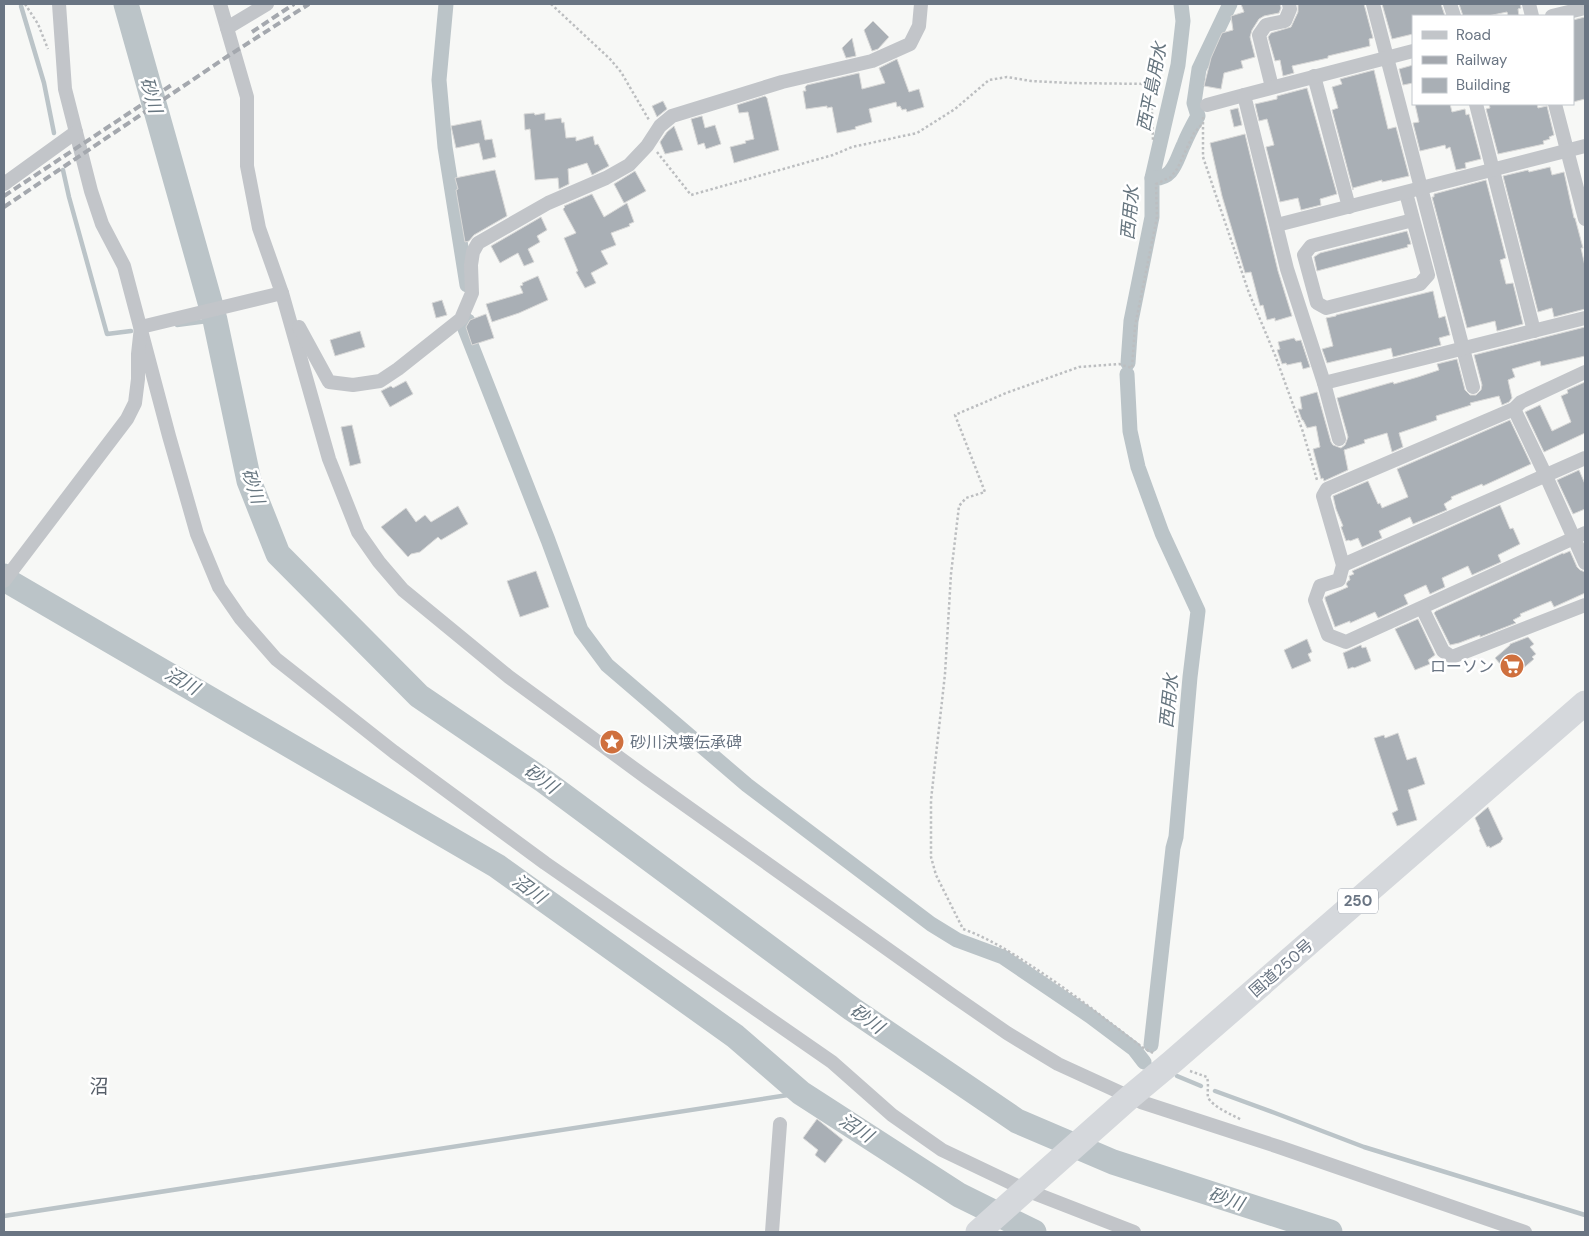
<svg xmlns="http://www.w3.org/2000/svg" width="1589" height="1236" viewBox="0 0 1589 1236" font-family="'DM Sans','Noto Sans JP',sans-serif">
<rect width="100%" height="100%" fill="#f7f8f6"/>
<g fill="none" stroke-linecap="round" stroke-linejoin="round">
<g stroke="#bbc4c8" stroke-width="4.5">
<path d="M21,6L44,83L54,133"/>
<path d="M63,170L69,197L107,334L131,331"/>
<path d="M177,325L215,320"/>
<path d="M1144,1062L1151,1065"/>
<path d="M1177,1076L1201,1086"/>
<path d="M1215,1091L1275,1113L1364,1147L1585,1215"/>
<path d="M4,1216L801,1093"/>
</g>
<g stroke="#bbc4c8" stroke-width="15">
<path d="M446,4L439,80L445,147L467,285"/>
<path d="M1152,178L1178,65L1183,21L1181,4"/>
<path d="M468,321L465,329L548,540L581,630L607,665L747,785L931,924L957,940L1003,957L1090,1016L1134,1049L1144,1062"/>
<path d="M1128,363L1131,321L1152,217V178C1174,180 1176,160 1184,144C1188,134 1193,125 1198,116L1194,103L1199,69L1230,4"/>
<path d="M1127,374L1130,431L1138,467L1162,533L1198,611L1190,677L1176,837L1173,848L1151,1045"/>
</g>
<g stroke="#bbc4c8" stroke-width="25">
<path d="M126,4L215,320L249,481L278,554L419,696L544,781L852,1009L1017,1121L1113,1162L1330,1232"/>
<path d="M4,576L11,583L497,866L735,1036L801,1093L959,1195L1034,1232"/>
</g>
</g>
<g fill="#a9afb5" stroke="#d9d9d8">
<path d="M1241,4H1280L1281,8L1279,13L1264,16L1259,19L1252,30L1250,37L1255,57L1241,61L1243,68L1224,73L1221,89L1204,86L1211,58L1222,33L1233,30L1231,16L1244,12Z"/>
<path d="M1298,4H1364L1373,38L1369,39L1370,46L1328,56V58L1292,66L1294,73L1283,76L1280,60L1275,61L1268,37L1271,33L1291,27L1298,12Z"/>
<path d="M1382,4H1441L1445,16H1413V34L1392,39Z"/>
<path d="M1459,4H1520L1521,8L1518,9L1519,16H1508L1507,12L1488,16H1463Z"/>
<path d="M1585,17V99L1573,102V20Z"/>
<path d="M873,21L889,37L878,49L872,51L864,30Z"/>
<path d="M852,38L856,56L846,58L842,48Z"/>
<path d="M897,59L909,92L919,89L924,107L907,112L906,109L902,110L900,106L897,107L896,102L869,109L872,122L855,127L856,129L837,133L832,107L827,108V106L806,109L803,91H806L805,87L807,85L859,73L862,89L885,83L879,68Z"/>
<path d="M1413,65V83L1403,85L1399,69Z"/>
<path d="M1374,70L1388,129L1396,127L1409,176L1382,182V180L1353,188V190L1332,110L1338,108L1332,87L1342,84L1340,79Z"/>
<path d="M1307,88L1337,194L1320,199L1321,205L1301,210L1298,198L1280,202L1266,147L1274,145L1267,119L1259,121L1255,104L1277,99V96Z"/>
<path d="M765,96L767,98L779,150L734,163L730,147L746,143L745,141L754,139L748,112L739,113L737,105Z"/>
<path d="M663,101L667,109L657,117L652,106Z"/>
<path d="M1415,104H1450L1452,112L1465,109L1466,115L1469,114L1481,159L1465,163L1466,168L1456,170L1450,147L1446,149L1445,145L1420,151L1413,123L1419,122Z"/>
<path d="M1489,104H1537L1538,108L1547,106L1554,135L1549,137L1550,139L1543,141L1544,144L1498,154L1486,109L1490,108Z"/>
<path d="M1238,108L1242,125L1234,127L1230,110Z"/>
<path d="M534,113L535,115L545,113V120L561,118L562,123L564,122L566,138L576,137V141L593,136L595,145L598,144L609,166L592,175L587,163L568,169L569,184L559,189L558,178L535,180L530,129L525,130L524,114Z"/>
<path d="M702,116L705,128L715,125L721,144L706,149L704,143L698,145L691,119Z"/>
<path d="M481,120L485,140L492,139L496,157L483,160L479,143L456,148L451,126Z"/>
<path d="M674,126L683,150L665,154L660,142L667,132Z"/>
<path d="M1245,134L1278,271L1292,316L1275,321V318L1267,320L1263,305L1260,306L1251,272L1245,273L1222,196L1210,143Z"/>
<path d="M1550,167L1552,175L1564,172L1574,218H1575L1583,248H1581L1585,266V309L1554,317L1552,308L1538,312L1503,176L1528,170L1529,172Z"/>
<path d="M495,170L507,216L474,235L469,241L465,242L456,190L458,189L455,178Z"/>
<path d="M635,171L646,191L624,203L614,184Z"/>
<path d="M1486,180L1506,258L1500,260L1506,284L1513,283L1523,324L1497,331L1495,321L1467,328L1432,197H1434V194Z"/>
<path d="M592,194L604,217L627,203L634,222L629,224L630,226L611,233L616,245L601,251L608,264L591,273L596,283L585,288L576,272L578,271L564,238L576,233L563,209L565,207L564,206Z"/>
<path d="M541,217L547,230L537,236L540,242L528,249L534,262L524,266L518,253L500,263L491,246Z"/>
<path d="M1407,231L1411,244L1407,245L1408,247L1317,271L1314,257L1320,253Z"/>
<path d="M538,276L548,300L519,313L492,322L486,304L523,293L520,286L523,285L522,283Z"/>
<path d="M1433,291L1439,318L1445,316L1450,335L1439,338L1441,345L1393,357L1391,348L1327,363L1322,349L1333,346L1326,318L1336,316V315Z"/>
<path d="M442,300L447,315L436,318L432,303Z"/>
<path d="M486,314L494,338L472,345L466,327L470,320Z"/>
<path d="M1585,327V356L1541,366L1540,361L1512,369L1515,377L1508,380L1512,398L1509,402L1502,405L1499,396L1470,403L1471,405L1436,416L1437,420L1399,433L1403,447L1392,452L1387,433L1364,440L1365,443L1344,450L1348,470L1324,481L1323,478L1321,479L1313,449L1320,447L1316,426L1307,428L1303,420H1302L1298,409H1302L1300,397L1317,392L1331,442L1333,445L1341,448L1345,445L1348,437L1337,398L1393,382L1394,384L1418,377L1439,370L1437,364L1457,359L1465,390L1470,395H1476L1481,390L1482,385L1474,355Z"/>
<path d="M360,331L365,347L335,356L330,340Z"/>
<path d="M1294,338L1296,341L1301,340L1310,367L1303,369L1301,362L1287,365L1286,363L1282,364L1277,350L1280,349L1278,342Z"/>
<path d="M406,381L413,394L390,407L381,391L391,386L393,388Z"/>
<path d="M1585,382V433L1544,452L1525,412L1540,405L1552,431L1571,422L1561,396L1568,393L1567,390Z"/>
<path d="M1510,420L1531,464L1483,486L1482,484L1451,497L1452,499L1444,504L1447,510L1413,524L1410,517L1379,531L1382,538L1362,547L1358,538L1350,541L1349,540L1346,541L1341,527L1343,526L1336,509L1333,496L1368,481L1378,504L1380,503L1382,508L1408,497L1397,469Z"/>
<path d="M352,425L361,463L350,466L341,427Z"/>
<path d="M1579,470L1585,484V509L1573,514L1557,480Z"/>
<path d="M1500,505L1510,529L1513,528L1520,544L1498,555L1501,562L1472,575L1468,566L1442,578L1445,587L1430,594L1426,585L1404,595L1408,604L1378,618L1375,612L1350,623V621L1335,627L1325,599V597L1348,587L1346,584L1348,581L1350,580L1349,576L1354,574L1352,571Z"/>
<path d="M458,506L468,524L441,540L438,537L420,552L411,554L408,557L381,527L406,508L416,522L425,515L431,522Z"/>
<path d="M1570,551L1577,567L1580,570L1585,572V593L1554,607L1551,601L1520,614L1521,616L1513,620L1516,623L1480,637V635L1459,643L1450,645L1434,613L1436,611L1563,553V554Z"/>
<path d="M536,571L549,607L520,617L507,581Z"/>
<path d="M1418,619L1435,655L1428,660L1430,664L1415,670L1395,629Z"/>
<path d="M1528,637L1534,644L1530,647L1536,654L1532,657L1534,659L1512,678L1495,658L1510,645V644Z"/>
<path d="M1307,639L1312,652L1308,654L1311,661L1292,669L1284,650Z"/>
<path d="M1361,645L1362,648L1366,647L1371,661L1354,668L1353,667L1348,669L1343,653Z"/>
<path d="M1398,733L1407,760L1416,757L1425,784L1408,790L1417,820L1397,826L1392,813L1398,810L1374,738L1384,735L1385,738Z"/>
<path d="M1488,807L1503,839L1501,841V842L1490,848L1489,846L1487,847L1479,830L1480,829L1475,818Z"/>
<path d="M817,1119L843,1140L825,1163L815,1155L818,1150L803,1138Z"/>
</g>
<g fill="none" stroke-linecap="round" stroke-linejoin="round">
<g stroke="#bcbec0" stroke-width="2.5" stroke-dasharray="2.5 2.5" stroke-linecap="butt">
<path d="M25,4L38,24L48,49"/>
<path d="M551,4L610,59L621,72L649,120"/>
<path d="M1203,117V157L1249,293L1275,355L1303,432L1317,480"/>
<path d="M657,152L691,195L833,155L852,147L917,133L955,109L989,80L1007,77L1031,81L1071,83L1151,84L1153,141"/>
<path d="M1153,1053L1142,1047C1105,1019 1069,990 1030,965C1009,951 988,938 963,929L936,875L931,857V800L945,674L951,574L959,506L966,498L985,492L955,415L1006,393L1079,367L1119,364L1132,368L1135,326L1157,217L1156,184L1171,177L1177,169L1194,133L1203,123"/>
<path d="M1190,1071L1207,1077C1209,1085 1207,1091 1208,1097C1211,1106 1234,1116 1242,1120"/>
</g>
<g stroke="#c2c5c9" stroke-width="14">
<path d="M59,4L65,89L91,191L102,224L124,266L169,436L197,534L219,587L241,619L276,659L394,752L545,863L832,1062L892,1115L942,1150L1026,1190L1134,1232"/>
<path d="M220,4L247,97V166L259,228L282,293L329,459L358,532L379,562L403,590L509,677L647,778L952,995L1007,1033L1058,1064L1141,1102L1279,1147L1525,1232"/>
<path d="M1373,4L1473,387"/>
<path d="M1450,4L1454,16"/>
<path d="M1529,4L1532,16"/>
<path d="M1552,16L1585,8"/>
<path d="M227,28L267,4"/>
<path d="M1314,76L1349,207"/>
<path d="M1272,87L1259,35L1266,25L1285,21L1290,9L1289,4"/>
<path d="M1476,104L1534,331"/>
<path d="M1555,104L1585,219"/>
<path d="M1207,105L1244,95"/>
<path d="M4,184L76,132"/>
<path d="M1406,193L1428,275L1420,284L1326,308L1317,303L1304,255L1311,246L1413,220"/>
<path d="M1277,225L1585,146"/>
<path d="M299,327L329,382L353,385L380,381L398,369L461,319L472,293L471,265L473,252L478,243L548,203L606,178L629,165L647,146L660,126L672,116L782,82L872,61L910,44L919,26L921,4"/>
<path d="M1585,372L1521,402L1514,409L1327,489L1323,496L1343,565L1339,580L1320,586L1315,600L1328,635L1346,642L1585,533"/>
<path d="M1324,383L1585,318"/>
<path d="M1514,409L1546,476L1585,563"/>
<path d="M1339,439L1324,383L1287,269L1244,95L1413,51"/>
<path d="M1343,565L1585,458"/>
<path d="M4,581L127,419L135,403L138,379V354L141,327L282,293"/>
<path d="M1422,608L1443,651L1452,657L1585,605"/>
<path d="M772,1232L780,1124"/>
</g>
<path stroke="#d5d8dc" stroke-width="25" d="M978,1232L1130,1097L1172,1062L1585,703"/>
<g stroke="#a4a8ae" stroke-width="4" stroke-dasharray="8 4" stroke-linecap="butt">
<path d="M252,32L294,4"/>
<path d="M4,196L173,84"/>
<path d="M4,207L228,56L309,4"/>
</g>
</g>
<defs>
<symbol id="supermarket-disc" viewBox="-11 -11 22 22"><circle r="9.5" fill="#cf703e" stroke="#fff"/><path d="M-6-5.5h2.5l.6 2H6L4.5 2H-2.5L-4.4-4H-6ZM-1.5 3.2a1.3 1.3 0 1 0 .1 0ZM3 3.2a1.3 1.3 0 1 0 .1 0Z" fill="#fff"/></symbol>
<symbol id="sight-disc" viewBox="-11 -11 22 22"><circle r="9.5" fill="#cf703e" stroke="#fff"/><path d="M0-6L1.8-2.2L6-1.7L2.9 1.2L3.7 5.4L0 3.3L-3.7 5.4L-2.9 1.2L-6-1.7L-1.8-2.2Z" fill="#fff"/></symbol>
</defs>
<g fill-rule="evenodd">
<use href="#supermarket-disc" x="1498" y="652" width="28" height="28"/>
<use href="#sight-disc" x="598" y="728" width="28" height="28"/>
</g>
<g text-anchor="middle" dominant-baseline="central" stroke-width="5" stroke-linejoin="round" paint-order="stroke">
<rect fill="#fff" stroke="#979ea8" stroke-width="1" x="1338" y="888.5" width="40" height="25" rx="4"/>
<g font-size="15" font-weight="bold" fill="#6a7583">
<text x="1358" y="901">250</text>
</g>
<g font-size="16" fill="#6a7583" stroke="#fff" text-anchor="end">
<text x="1494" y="666">ローソン</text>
<text x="630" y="742" text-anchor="start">砂川決壊伝承碑</text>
</g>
<g font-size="16" fill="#6a7583" stroke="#fff">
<text transform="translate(1281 968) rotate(-41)">国道250号</text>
</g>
<g font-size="18" font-style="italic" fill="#66757f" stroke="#fff">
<text transform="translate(1152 87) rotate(-79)">西平島用水</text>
<text transform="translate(151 95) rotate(74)">砂川</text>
<text transform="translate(1130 213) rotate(-85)">西用水</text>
<text transform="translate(253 486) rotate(72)">砂川</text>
<text transform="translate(182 681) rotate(30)">沼川</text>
<text transform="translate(1169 701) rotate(-84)">西用水</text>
<text transform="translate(541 779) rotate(35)">砂川</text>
<text transform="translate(529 889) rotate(36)">沼川</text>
<text transform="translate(867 1019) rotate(35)">砂川</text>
<text transform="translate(856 1128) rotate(33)">沼川</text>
<text transform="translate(1226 1199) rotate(18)">砂川</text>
</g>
<g font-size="19" fill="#575f69" stroke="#fff">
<text x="99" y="1086">沼</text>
</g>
</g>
<rect width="1589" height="1236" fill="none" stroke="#6a7583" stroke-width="10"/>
<rect x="1412" y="15" width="162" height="90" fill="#ffffff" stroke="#c3c8cd"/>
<rect x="1422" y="31" width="25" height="8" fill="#c2c5c9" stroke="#c3c8cd"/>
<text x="1456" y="40" font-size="15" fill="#6a7583">Road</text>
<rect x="1422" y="56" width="25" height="8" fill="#a4a8ae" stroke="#c3c8cd"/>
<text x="1456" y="65" font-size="15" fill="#6a7583">Railway</text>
<rect x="1422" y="78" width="25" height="15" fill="#a9afb5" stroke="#c3c8cd"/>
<text x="1456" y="90" font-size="15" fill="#6a7583">Building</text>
</svg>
